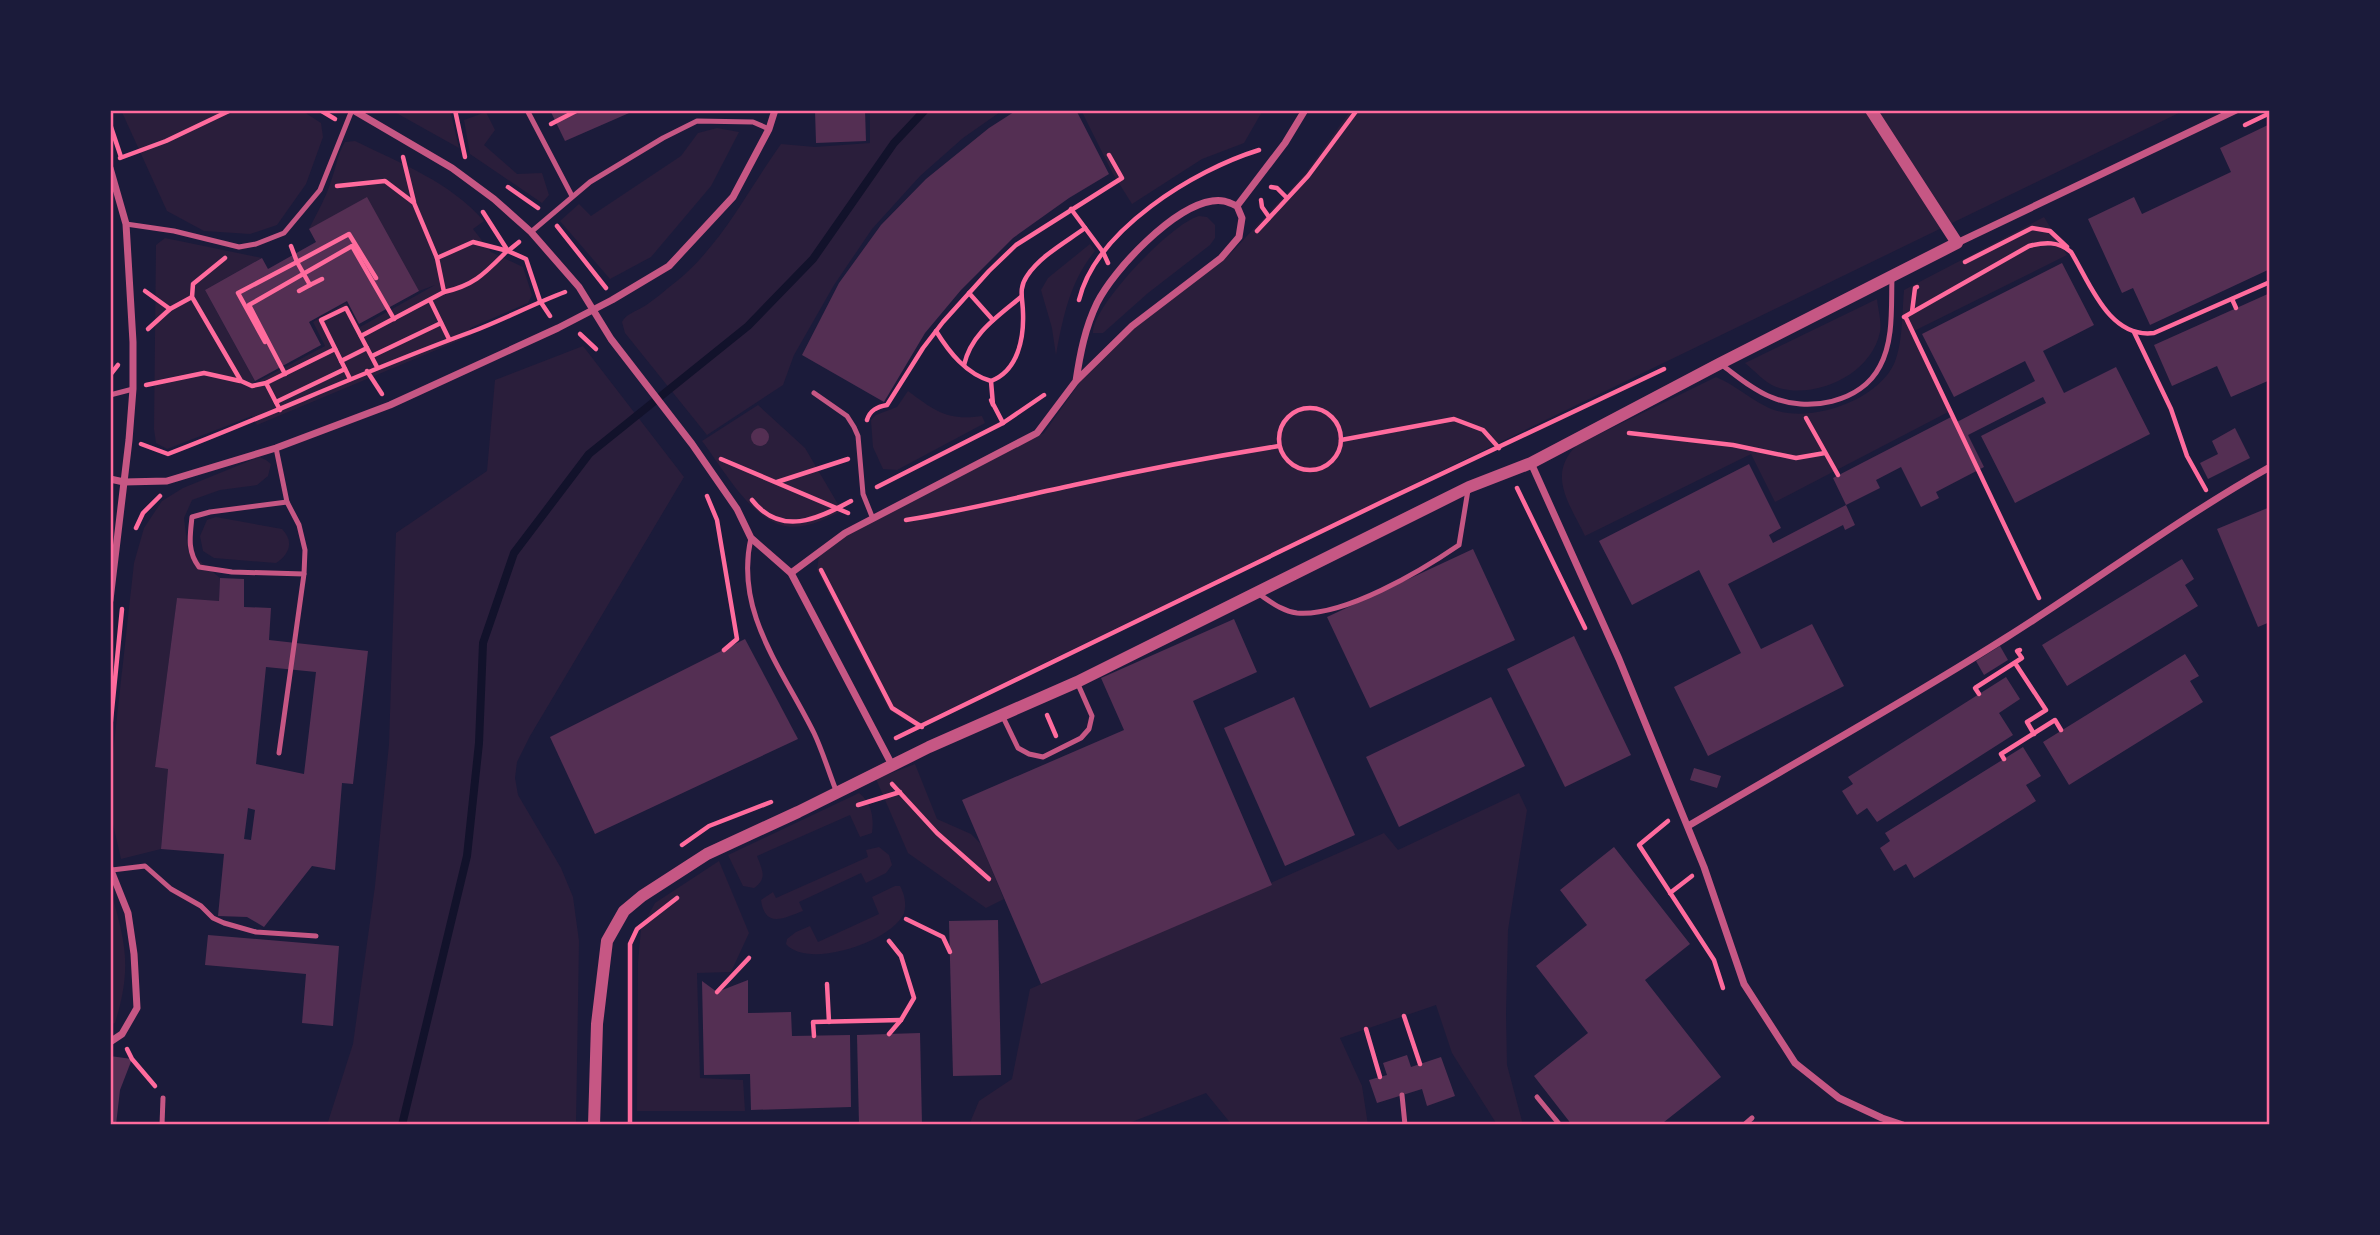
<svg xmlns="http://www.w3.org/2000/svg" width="2380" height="1235" viewBox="0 0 2380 1235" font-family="Helvetica,sans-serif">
<rect width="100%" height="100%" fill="#1b1b3a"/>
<g fill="#2a1e3b">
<path d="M121,110H301L321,123L323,137L306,184L277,225L250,234L204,231L167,211Z"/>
<path d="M391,110H450L459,148Z"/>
<path d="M870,110H1003L963,138L920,176L872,229L834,285L794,355L783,385L707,435L625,333L622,322C626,314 635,312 643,307C655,300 666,289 677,281C722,244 748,190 781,144L815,147L870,143Z"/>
<path d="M1081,110H1263L1244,143L1202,159L1132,204L1112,172Z"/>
<path d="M1351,110H2185L915,726L889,710L817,570L819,555L831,543L1044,433L1092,365L1125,331L1230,254L1305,174Z"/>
<path d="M486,112L495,130L484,145L517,174L542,173L549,195L542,203L470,154L464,120Z"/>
<path d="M717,128L739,132L711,186L651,257L610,279L560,221L579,204L591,216L681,156L698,133Z"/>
<path d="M355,141C400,163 450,182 484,221L473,229L491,252L523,267L532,295L528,303L470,328L472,335L257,425L252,416L167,449L156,443L154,429L156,245L165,238L262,258L205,290L255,381L251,385L325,346L313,322L346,303L360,327L435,285L419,291L309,229C317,213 327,196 332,178C337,165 337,155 345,142Z"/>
<path d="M1199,216L1207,217L1215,225V238L1210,245L1148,293L1103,333H1093C1092,306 1172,223 1199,216Z"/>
<path d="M2044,217L2067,255L1914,331L1952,410L1775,502L1751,454L1585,536C1570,504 1546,475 1577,445L1716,377C1735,385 1749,398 1767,407C1805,426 1876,402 1894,364C1903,343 1902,313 1904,290Z"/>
<path d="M1090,244L1095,251C1070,281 1063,317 1056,355L1052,328L1041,290L1048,278Z"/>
<path d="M1877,299C1878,309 1882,323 1880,332C1871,375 1815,400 1776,387C1765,383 1754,370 1745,363Z"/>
<path d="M583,346L684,477L530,736L517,762L515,778L518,795L561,868L573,897L579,941L576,1125H327L353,1044L375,886L389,744L396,533L487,471L495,380Z"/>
<path d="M908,391C935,411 947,421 982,416L985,423L897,470L883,469L873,447L871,420L876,415L897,407Z"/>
<path d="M758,405L805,448L842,511C825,519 805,530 785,526C751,520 722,467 702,441Z"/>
<path d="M259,457L266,460L271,464L268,476L257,485L220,490L192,500L184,518L188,551L220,578L219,601L177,599L155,767L168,769L161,849L121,859L110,811V780L134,563L144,528L162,501L183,488Z"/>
<path d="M216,517L282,529C294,541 290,554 276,563L214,558L203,551L200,536L207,520Z"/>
<path d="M915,764L937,819L971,834L981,844L1004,899L986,908L908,853L876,779Z"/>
<path d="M859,793C872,803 874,818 872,833L860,837L850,815L757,856C762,870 768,878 754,888L743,886L728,855Z"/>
<path d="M1519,793L1527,810L1508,930L1506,1014L1507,1065L1523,1125L1496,1123L1452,1053L1436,1005L1340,1038L1362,1086L1368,1125H1232L1206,1093L1124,1125H969L979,1101L1012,1079L1030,989L1384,833L1398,850Z"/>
<path d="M879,847L889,855L892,865L886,873L866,883L861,873L799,902L803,911C784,918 765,929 761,900L773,892L776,898L868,857L866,850Z"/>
<path d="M719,861L749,933L731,972L697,973L700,1078L743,1080L745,1111H637L638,962L641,929L655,903Z"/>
<path d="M895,886H900C904,893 907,904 904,913C893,941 808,970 786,944L787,939L796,932L810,926L818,942L879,914L872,897Z"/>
<path d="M110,889C126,943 132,968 115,1023L110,1025Z"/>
</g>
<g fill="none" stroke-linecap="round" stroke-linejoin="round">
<path stroke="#12122b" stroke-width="8" d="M402,1125L467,856L479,743L483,643L514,553L589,454L748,326L813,259L894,143L925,110"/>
</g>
<g fill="#542f53" fill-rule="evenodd">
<path d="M550,110H636L565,141Z"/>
<path d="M815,110H865L866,141L816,143Z"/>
<path d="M1017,110H1076L1109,174L1069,198L1013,238L961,290L925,333L884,402L802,355L839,283L881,225L926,179L989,128Z"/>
<path d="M2270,124V269L2150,325L2133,288L2122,293L2088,219L2134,197L2142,214L2231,172L2220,148Z"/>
<path d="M367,197L419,291L359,324L347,301L309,322L321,345L255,381L205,290L262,258L268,269L316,242L309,229Z"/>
<path d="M2062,263L2094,325L2043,351L2064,393L2116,367L2150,434L2015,503L1981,436L2046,403L2043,397L1968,435L1984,467L1936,492L1939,498L1921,507L1901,467L1876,480L1880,488L1846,505L1833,478L1953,416L1957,422L2035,381L2025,361L1954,397L1922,334Z"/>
<path d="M2270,293V380L2231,397L2217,366L2172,386L2154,345Z"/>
<path d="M2235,428L2250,458L2208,479L2200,463L2218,454L2212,441Z"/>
<circle cx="760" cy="437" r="9"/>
<path d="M1749,464L1781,528L1769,535L1773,543L1846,505L1855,525L1845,530L1843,525L1728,584L1761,649L1812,624L1844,686L1708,756L1674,687L1741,653L1699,570L1632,605L1599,541Z"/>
<path d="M2270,507V622L2258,627L2217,529Z"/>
<path d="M1473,549L1515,640L1370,708L1327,617Z"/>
<path d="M2182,559L2194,579L2185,585L2198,606L2067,686L2042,645Z"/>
<path d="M220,578L244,579V607L271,608L269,640L368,651L353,784L342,783L335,870L312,866L264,927L247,917L218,916L224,854L161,849L168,769L155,767L177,598L219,601ZM266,667L316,672L304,774L256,764ZM248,808L255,810L251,840L244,839Z"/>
<path d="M1234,619L1257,672L1193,701L1272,885L1041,984L962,800L1124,730L1101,678Z"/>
<path d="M1574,636L1631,755L1565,787L1507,669Z"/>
<path d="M745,639L798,739L595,834L550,737Z"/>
<path d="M2000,646L2008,660L1984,675L1976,661Z"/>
<path d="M2185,654L2199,676L2190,681L2203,702L2069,785L2043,742Z"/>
<path d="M2006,677L2020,699L1999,713L2013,735L1877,822L1867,808L1857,815L1842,791L1853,784L1848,777Z"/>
<path d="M1294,697L1355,835L1285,866L1224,728Z"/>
<path d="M1491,697L1525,766L1399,827L1366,757Z"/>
<path d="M2023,747L2041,776L2026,785L2036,801L1914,878L1906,864L1894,871L1880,848L1890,841L1885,833Z"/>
<path d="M1694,768L1721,776L1717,788L1690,780Z"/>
<path d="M1614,847L1690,944L1645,980L1721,1077L1664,1122L1666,1125H1572L1534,1076L1588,1033L1536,966L1587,925L1560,890Z"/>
<path d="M998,920L1001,1075L953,1076L949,921Z"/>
<path d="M208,935L339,946L333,1026L302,1023L306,974L205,965Z"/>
<path d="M748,980V1013L791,1012L792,1036L850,1035L851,1107L751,1110L750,1074L704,1075L702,981L717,992Z"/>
<path d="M920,1033L922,1125H859L857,1035Z"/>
<path d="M1407,1055L1411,1067L1441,1057L1455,1096L1427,1106L1422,1089L1377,1103L1369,1080L1387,1075L1383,1063Z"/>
<path d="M110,1056L132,1059L120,1090L116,1125H110Z"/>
</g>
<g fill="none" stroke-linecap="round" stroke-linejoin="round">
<g stroke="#ff6b9d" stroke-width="4.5">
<path d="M320,110L335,119"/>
<path d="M455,110L465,157"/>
<path d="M110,124L121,157"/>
<path d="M551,124L578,110"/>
<path d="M2245,125L2270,113"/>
<path d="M403,157L414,202"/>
<path d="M120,158L166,141L231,110"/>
<path d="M337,186L385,181L414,203L437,258L444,292L361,336"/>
<path d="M508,187L538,208"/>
<path d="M1271,187L1277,188L1287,198"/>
<path d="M1261,200L1262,207L1269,217"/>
<path d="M1071,209L1103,252L1108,263"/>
<path d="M483,212L508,251L526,259L540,301L550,316"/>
<path d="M557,226L606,288"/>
<path d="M1257,231L1308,176L1357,110"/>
<path d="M291,246L297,262L349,234L376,278"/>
<path d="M225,258L193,284L192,297L241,381L252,386L266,383L335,349"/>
<path d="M437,258L473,242L508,251L519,242"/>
<path d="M1965,262L2032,228L2050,231L2067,247"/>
<path d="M145,291L170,309"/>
<path d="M299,291L310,285"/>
<path d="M444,292C475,285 485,273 507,251"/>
<path d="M969,293L993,320"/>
<path d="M2232,299L2236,308"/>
<path d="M430,300L449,339"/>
<path d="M1079,300C1096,230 1194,170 1259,150"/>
<path d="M1912,312L1915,288L1917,287"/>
<path d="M1904,317L2029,246C2045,242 2058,241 2071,252C2090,283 2109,339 2154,333L2270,282"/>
<path d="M1906,318L2039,598"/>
<path d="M148,329L170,309L192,297"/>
<path d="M936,331C949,352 966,374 991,381L993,405L991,400L1003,423"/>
<path d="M2134,332L2171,409L2187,456L2206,490"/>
<path d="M580,334L596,349"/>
<path d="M265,342L238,293L297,262L310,285L322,279"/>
<path d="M372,356L441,323"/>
<path d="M341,361L367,348"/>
<path d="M964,365C971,334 997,317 1021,297"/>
<path d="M367,371L382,394"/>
<path d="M285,374L249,305L352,246L394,319"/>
<path d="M110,375L118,365"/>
<path d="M350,379L321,320L346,308L377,367"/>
<path d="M991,381C1018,371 1024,338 1023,313C1023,299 1018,289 1027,276C1040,256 1066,242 1085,228"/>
<path d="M266,383L280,410"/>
<path d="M146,385L204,373L240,381"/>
<path d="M276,402L345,369"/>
<circle cx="1310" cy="439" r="31"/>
<path d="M1806,418L1838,475"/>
<path d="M867,420C870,410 877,407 887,405L923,348L943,322L989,271L1016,245L1122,178L1109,155"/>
<path d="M1629,433L1733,445L1796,458L1825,453"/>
<path d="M1341,440L1454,419L1483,430L1499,448"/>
<path d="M141,444L168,454C270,415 369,369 471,332C503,320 533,304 565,292"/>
<path d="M721,459L848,513"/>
<path d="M777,482L848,459"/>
<path d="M877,487L1003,423L1044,395"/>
<path d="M1517,488L1585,628"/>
<path d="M707,496L717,520L737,639L724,650"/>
<path d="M752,500C781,537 818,519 851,501"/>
<path d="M906,520C963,511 1018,497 1074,485C1142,470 1210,457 1279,446"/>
<path d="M136,528L143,513L160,496"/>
<path d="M821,570L892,708L922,727"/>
<path d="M2015,663L2046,710L2027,722L2034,734"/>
<path d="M1979,694L1975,688L2022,658L2017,651L2020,650"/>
<path d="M1047,715L1056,736"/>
<path d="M110,730L122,609"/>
<path d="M896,738L1384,501L1664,369"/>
<path d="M2004,759L2001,754L2055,720L2061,730"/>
<path d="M892,784L937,833L989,879"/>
<path d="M858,805L900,792"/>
<path d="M1668,821L1639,845L1714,960L1723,988"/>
<path d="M682,845L709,826L771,802"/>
<path d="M1670,893L1692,876"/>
<path d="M906,919L943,937L950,952"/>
<path d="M827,984L829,1022"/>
<path d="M717,992L749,958"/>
<path d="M1404,1016L1420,1064"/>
<path d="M1366,1029L1380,1077"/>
<path d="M889,1034L901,1020L914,998L901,956L889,941"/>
<path d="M814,1036L813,1022L901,1020"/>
<path d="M127,1049L132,1059L155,1086"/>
<path d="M630,1125V944L637,929L677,898"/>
</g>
<g stroke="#c65784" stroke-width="5">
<path d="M527,110L572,196"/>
<path d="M126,224L174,231L239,247L256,244L284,233L320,190L352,110"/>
<path d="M531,232L590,182L663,138L697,121L753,122L769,129"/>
<path d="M1722,365C1737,376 1753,390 1771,397C1807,413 1861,403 1880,366C1894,340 1891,306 1892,277"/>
<path d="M814,393L847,416L854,427L858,436L863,494L873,519"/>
<path d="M110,395L133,389"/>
<path d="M276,448L287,502L299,525L305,550L304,574L279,753"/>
<path d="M287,502L210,512L192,517C190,536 187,551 199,567L232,572L304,574"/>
<path d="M751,538C734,612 783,670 814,733C823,752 829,773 837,793"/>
<path d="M1259,594C1271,602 1282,611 1297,613C1344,617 1421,571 1459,545L1468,490"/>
<path d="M1002,715L1018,748L1029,754L1043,757L1081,738L1089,729L1092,716L1077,682"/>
<path d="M112,870L145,866L171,889L201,906L213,918L224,923L256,932L316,936"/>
<path d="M1402,1095L1405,1125"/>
<path d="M1537,1097L1560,1125"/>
<path d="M162,1125L163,1098"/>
<path d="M1744,1125L1752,1118"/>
</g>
<g stroke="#c65784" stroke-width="7">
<path d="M353,110L452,168L494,199L531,232L579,287L611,339L692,444L737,509L751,538L791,573L892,765"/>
<path d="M110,168L126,224L133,342V389L129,440L110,600"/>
<path d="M1237,206L1285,143L1305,110"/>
<path d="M1957,243L2236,110"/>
<path d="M1531,463L1619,659L1704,867L1744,984L1795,1063L1839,1098L1882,1118L1903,1125"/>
<path d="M110,479L124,482L167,481L276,448L390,405L558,328L612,300L669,266L733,197L769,129L775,110"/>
<path d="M791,573L845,533L1037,433L1076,381L1132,326L1221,258L1239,237L1242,218L1237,206C1228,202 1222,199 1212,201C1173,207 1114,269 1097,303C1085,328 1080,354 1076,381"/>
<path d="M1688,826C1794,763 1903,703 2007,637C2096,581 2179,518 2270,467"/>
<path d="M110,868L128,913L134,954L137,1008L122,1034L110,1042"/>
</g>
<path stroke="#c65784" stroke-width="12" d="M594,1125L597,1024L607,941L624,911L642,896L707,854L798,812L929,747L1077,682L1469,487L1531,463L1719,364L1957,243L1871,110"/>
</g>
<rect width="2380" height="1235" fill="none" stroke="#1b1b3a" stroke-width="224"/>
<rect x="112" y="112" width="2156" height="1011" fill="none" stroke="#ff6b9d" stroke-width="2.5"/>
</svg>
